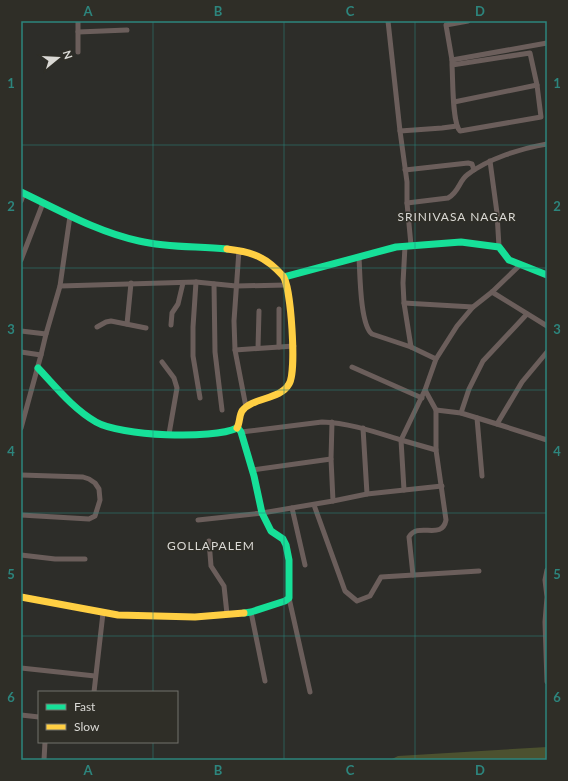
<svg xmlns="http://www.w3.org/2000/svg" width="568" height="781" viewBox="0 0 568 781" font-family="Lato,sans-serif">
<rect width="100%" height="100%" fill="#2d2d29"/>
<path fill="#4c512f" d="M547,747V760H390L398,756Z"/>
<g fill="none" stroke-linecap="round" stroke-linejoin="round">
<g stroke="#6b5e5b" stroke-width="5">
<path d="M388,21L400,131L407,182V203"/>
<path d="M468,21L446,25L452,60L547,43"/>
<path d="M78,32L127,30"/>
<path d="M78,52V21"/>
<path d="M452,60V65C453,79 452,123 460,131L541,117L537,85L530,53L452,65"/>
<path d="M454,102L537,85"/>
<path d="M400,131L442,128L457,126"/>
<path d="M490,161L497,213L499,247"/>
<path d="M405,170L468,163L472,164L474,170"/>
<path d="M21,201L24,193"/>
<path d="M411,245L407,203L448,198C459,192 459,181 467,175C487,159 522,148 547,144"/>
<path d="M405,246L403,283L404,303L411,347"/>
<path d="M239,250L234,321L235,350L246,407"/>
<path d="M359,257C360,273 360,325 372,334L411,347L436,359L425,390L436,410V450L446,520C442,541 418,521 409,537L413,575"/>
<path d="M21,260L43,203"/>
<path d="M196,282L193,327V356L200,398"/>
<path d="M214,284L215,352L222,410"/>
<path d="M60,286L196,282L236,286L286,285"/>
<path d="M492,292L547,326"/>
<path d="M404,303L473,307"/>
<path d="M279,309V347"/>
<path d="M127,324L131,283"/>
<path d="M171,325L172,313L178,304L183,283"/>
<path d="M97,327L106,322L111,321L146,328"/>
<path d="M21,331L46,334"/>
<path d="M258,348L259,311"/>
<path d="M235,350L294,346"/>
<path d="M21,352L41,355"/>
<path d="M436,359L457,326L473,307L492,292L520,265"/>
<path d="M162,362L174,378L177,388L169,434"/>
<path d="M352,367L422,398"/>
<path d="M425,390L401,440L436,450"/>
<path d="M436,410L461,413L497,424L522,382L547,352"/>
<path d="M461,413L469,389L483,361L527,314"/>
<path d="M477,418L482,476"/>
<path d="M497,424L547,440"/>
<path d="M21,428L41,355L46,334L60,286L70,216"/>
<path d="M241,432L322,422C350,423 375,432 401,440L404,490"/>
<path d="M252,470L331,459"/>
<path d="M21,475L83,477L89,479L95,483L99,489L100,500L95,516L89,519L21,515"/>
<path d="M367,494L442,486"/>
<path d="M333,501L367,494L363,428"/>
<path d="M314,505L345,591L357,601L370,596L381,577L479,571"/>
<path d="M292,508L305,565"/>
<path d="M198,520L262,513L333,501L331,459L332,422"/>
<path d="M209,541L211,566L224,586L227,614"/>
<path d="M21,555L55,559H85"/>
<path d="M289,598L310,692"/>
<path d="M251,612L265,681"/>
<path d="M21,668L95,676"/>
<path d="M547,682L545,622L547,597L545,580L547,570"/>
<path d="M94,692L103,613"/>
<path d="M21,715L39,717"/>
<path d="M44,760L45,742"/>
</g>
<g stroke="#16e098" stroke-width="7">
<path d="M21,192C59,210 97,232 139,241C168,248 197,246 227,249"/>
<path d="M284,277L396,247L461,242L499,247L509,260L547,275"/>
<path d="M38,368C56,387 73,409 96,422C120,436 212,440 237,428"/>
<path d="M238,428L241,432L254,476L262,513L271,531L283,539L286,545L289,560V598L285,601L251,612L244,613"/>
</g>
<g stroke="#ffcf43" stroke-width="7">
<path d="M227,249C252,252 265,256 283,276C291,286 297,372 289,384C280,400 253,397 242,411C239,416 240,423 237,428"/>
<path d="M21,597L118,615L195,617L244,613"/>
</g>
</g>
<path fill="none" stroke="#2d857d" stroke-width="1" stroke-opacity="0.55" d="M153,21V692M284,21V760M415,21V760M21,145H547M21,268H547M21,390H547M21,513H547M21,636H547M153,742V760"/>
<g text-anchor="middle" dominant-baseline="central" stroke-width="3" stroke-linejoin="round" paint-order="stroke">
<g font-size="12" letter-spacing="1" fill="#dad9d5" stroke="#2f2e27">
<text x="457" y="216">SRINIVASA NAGAR</text>
<text x="211" y="545">GOLLAPALEM</text>
</g>
</g>
<rect width="568" height="781" fill="none" stroke="#2f2e27" stroke-width="44"/>
<rect x="38" y="691" width="140" height="52" fill="#2f2e27" stroke="#73726d"/>
<rect x="46" y="704" width="20" height="6" fill="#16e098" stroke="#73726d"/>
<text x="74" y="711" font-size="12" fill="#dad9d5">Fast</text>
<rect x="46" y="724" width="20" height="6" fill="#ffcf43" stroke="#73726d"/>
<text x="74" y="731" font-size="12" fill="#dad9d5">Slow</text>
<g transform="translate(58 58) rotate(72)" stroke="#2f2e27" stroke-width="3" paint-order="stroke">
<path d="M0-3L7 15L0 10L-7 15Z" fill="#dad9d5"/>
<text y="-6" font-size="11" font-weight="bold" text-anchor="middle" fill="#dad9d5">N</text>
</g>
<rect x="22" y="22" width="524" height="737" fill="none" stroke="#2d857d" stroke-width="1.5"/>
<g font-size="13" text-anchor="middle" font-weight="bold" fill="#2d857d">
<text x="88" y="16">A</text>
<text x="218" y="16">B</text>
<text x="350" y="16">C</text>
<text x="480" y="16">D</text>
<text x="11" y="88">1</text>
<text x="557" y="88">1</text>
<text x="11" y="211">2</text>
<text x="557" y="211">2</text>
<text x="11" y="334">3</text>
<text x="557" y="334">3</text>
<text x="11" y="456">4</text>
<text x="557" y="456">4</text>
<text x="11" y="579">5</text>
<text x="557" y="579">5</text>
<text x="11" y="702">6</text>
<text x="557" y="702">6</text>
<text x="88" y="775">A</text>
<text x="218" y="775">B</text>
<text x="350" y="775">C</text>
<text x="480" y="775">D</text>
</g>
</svg>
